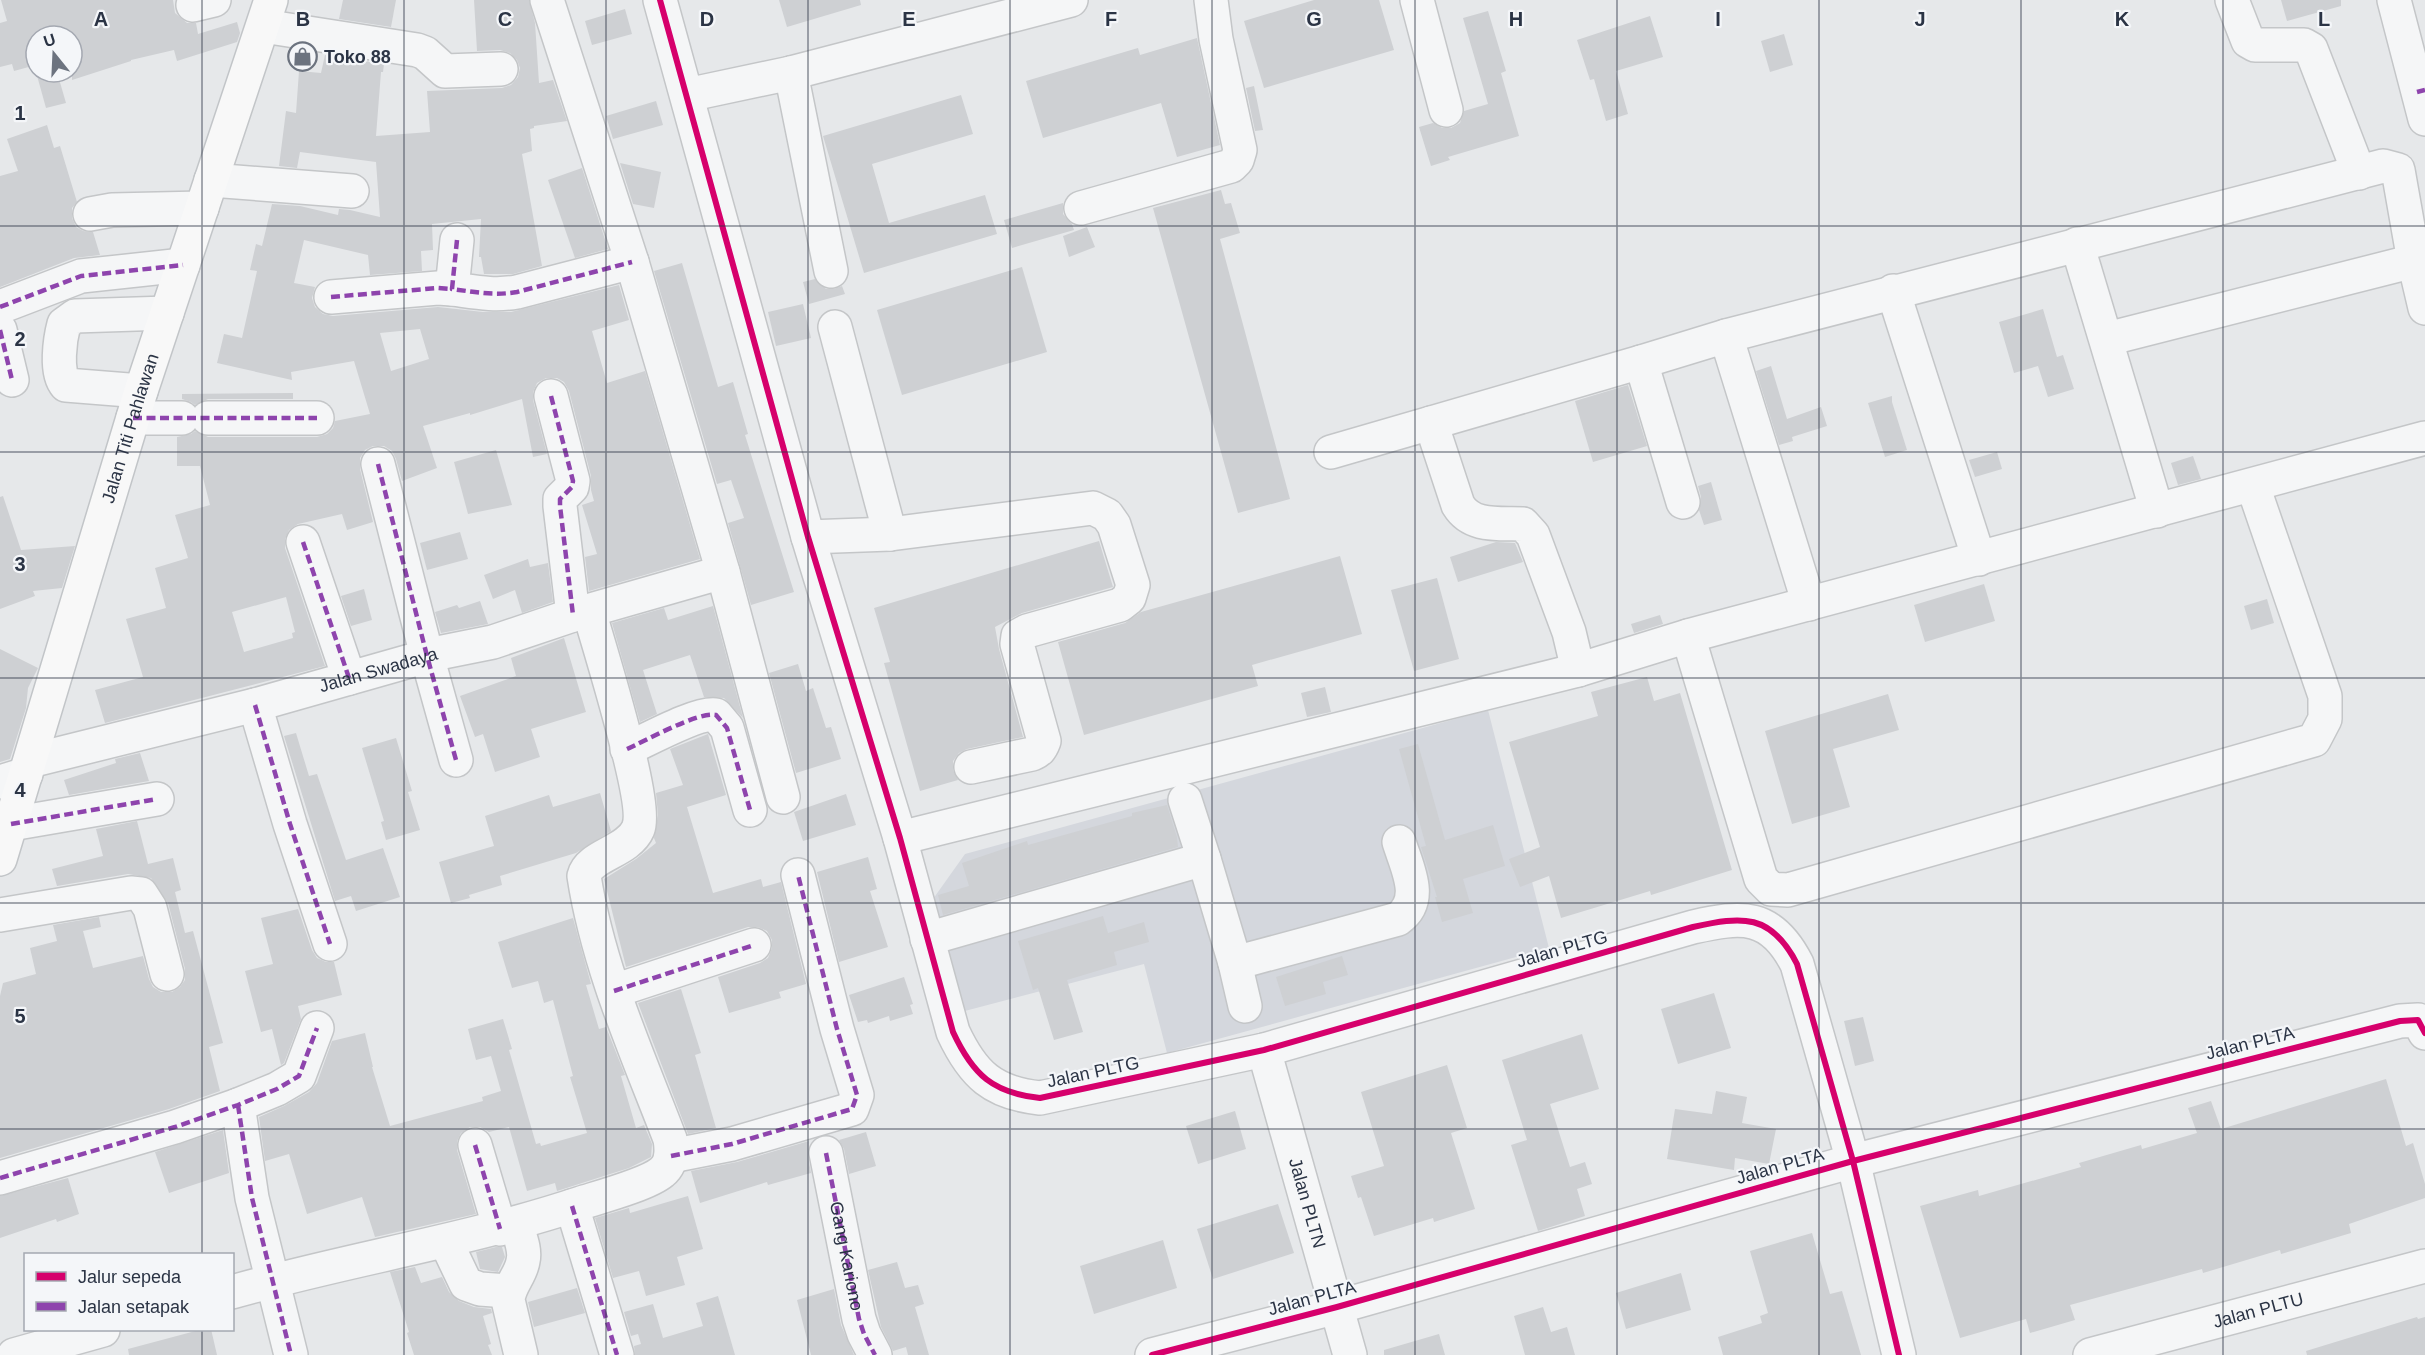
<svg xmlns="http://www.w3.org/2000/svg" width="2425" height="1355" viewBox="0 0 2425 1355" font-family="Helvetica,sans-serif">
<rect width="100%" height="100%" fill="#e6e8ea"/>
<path fill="#d4d7dd" d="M1488,710L1549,948L1167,1053L1144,964L961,1012L933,899L965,854Z"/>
<g fill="#ced0d3" fill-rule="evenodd">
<path d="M1,0H173L175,13L187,23H196L198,34L237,22L240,33L237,42L177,61L174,50L131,60V61L72,80V36H36V65L14,71L12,64L0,67V23L7,21Z"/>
<path d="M343,0H396L391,27L339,19Z"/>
<path d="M474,0H529L535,23L539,83L553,80L567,121L534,126V128L530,129L532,151L522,154L542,266L513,274H484L481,257H479L481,219L432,224L433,250L421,251L422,271L370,275L368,255L304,240L294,283L315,287L312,298L315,307L323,314L333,316L438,307L483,312H511L619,285L629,320L592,331L607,383L645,371L700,559L589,591L585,557L597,554L582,505L594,501L591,490V476L569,391L564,382L557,378H546L537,383L533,392V400L547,454L533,457L522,399L470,415V413L423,426L437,468L402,481L396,459L392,451L384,446H373L365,450L360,458V469L373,522L347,530L342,514L298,524L289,530L285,539V548L325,666L105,723L95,690L143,677L126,619L166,608L155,568L188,558L175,515L210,505L200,466H177V437L191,434L195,431L208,437H317L327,434L333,428L335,421L370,414L354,361L291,372L292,380L217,363L224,334L242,338L257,271L250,270L256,244L262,246L272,204L300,206L338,215L339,209L350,210L380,217L376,162L300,152L297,168L279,166L286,111L296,113L299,71L321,73L325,55L384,64L383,72H381L376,136L430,132L427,91L502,88L511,85L518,77L520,68L517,60L510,53L500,50L477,51ZM420,329L429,359L391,371L380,333ZM286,597L295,632L292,633L293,638L244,652L232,612Z"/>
<path d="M779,0H860L861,5L787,27Z"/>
<path d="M1314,0H1379L1394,50L1264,88L1244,21Z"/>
<path d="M2281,0H2341V6L2287,21Z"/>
<path d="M625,9L632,34L592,45L585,21Z"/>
<path d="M1488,11L1506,71L1501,73L1519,136L1448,157L1450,160L1431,166L1419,127L1433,123L1442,128H1451L1460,123L1464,111L1488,104L1463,18Z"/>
<path d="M1650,16L1663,57L1616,71L1628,114L1606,121L1594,79L1590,80L1577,40Z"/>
<path d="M1784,34L1793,65L1770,72L1761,41Z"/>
<path d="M1197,38L1220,145L1177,157L1161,103L1043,138L1026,81L1138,48L1140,55Z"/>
<path d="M36,72H57L66,103L46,108Z"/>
<path d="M1254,86L1263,130L1255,131L1246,88Z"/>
<path d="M961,95L973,134L872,164L889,223L985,195L997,234L864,273L823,136Z"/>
<path d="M656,101L663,125L613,139L606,116Z"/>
<path d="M47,125L54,148L60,146L77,202L72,208V218L76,227L83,231L93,232L100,255L74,258L0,287V176L18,171L7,139Z"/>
<path d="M620,163L661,172L654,208L633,204Z"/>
<path d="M582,168L608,249L575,258L548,180Z"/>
<path d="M1221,190L1225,204L1231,203L1240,233L1220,239L1290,499L1238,513L1153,208Z"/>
<path d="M1063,203V214L1072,224L1074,230L1012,248L1004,220Z"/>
<path d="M1087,227L1095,247L1069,257L1063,236Z"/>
<path d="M682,263L718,387L733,382L748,434L745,435L794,592L751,605L728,523L744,518L731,480L717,484L654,271Z"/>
<path d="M1022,267L1047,352L902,395L877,310Z"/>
<path d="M815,279L826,289H834L842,286L845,294L809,304L803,282Z"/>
<path d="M803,304L811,338L776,346L768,312Z"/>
<path d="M2043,309L2057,357L2063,355L2074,389L2048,397L2038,366L2014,373L1999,322Z"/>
<path d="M1771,366L1787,419L1821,407L1827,426L1792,437L1793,441L1779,445L1756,371Z"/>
<path d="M1628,385L1647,446L1593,462L1575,401Z"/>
<path d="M293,393V399H208L195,405L191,402L182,399V394Z"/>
<path d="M1892,396V402L1907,450L1885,457L1868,403Z"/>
<path d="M496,450L512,505L468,514L454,462Z"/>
<path d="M1997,452L2002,469L1975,477L1969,460Z"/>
<path d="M2193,456L2201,479L2178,485L2171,463Z"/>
<path d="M1711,482L1722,520L1704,525L1699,510L1701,497L1698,486Z"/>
<path d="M3,496L21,550L75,546L62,588L33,591L35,596L0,609V497Z"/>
<path d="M460,532L468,559L427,570L420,543Z"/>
<path d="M1099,541L1113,587L1022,613L995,627L999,649L1023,737L967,749L959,753L953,761V770L958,780L920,791L884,663L890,662L874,608Z"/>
<path d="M1496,542L1515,543L1523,562L1458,582L1450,557Z"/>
<path d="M1340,556L1362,634L1252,665L1258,686L1084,735L1058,642L1125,623L1141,612Z"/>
<path d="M528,559L530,567L548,563L553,602L522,613L515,590L493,599L484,575Z"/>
<path d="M1437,578L1459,659L1414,671L1391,590Z"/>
<path d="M1984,584L1995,621L1925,642L1914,605Z"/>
<path d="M364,589L372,620L351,626L341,596Z"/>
<path d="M2267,599L2274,623L2251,630L2244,606Z"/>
<path d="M480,601L488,624L441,633L435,612L457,605L459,608Z"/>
<path d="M713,606L743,718L724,698L704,697L690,655L643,670L657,714L640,722L612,623L664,608L668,620Z"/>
<path d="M1660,615L1663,624L1634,633L1631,624Z"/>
<path d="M564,638L586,712L531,729L540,757L495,772L483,734L475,737L460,696L516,676L511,658Z"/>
<path d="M0,649L38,668L28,688L26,708L10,759L0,762Z"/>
<path d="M798,664L806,691L813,688L826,728L831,727L841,759L796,773L769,673Z"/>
<path d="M1647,677L1654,701L1680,693L1732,870L1651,895L1650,891L1561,918L1549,876L1520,887L1509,859L1540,847L1509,742L1598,716L1591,692Z"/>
<path d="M1325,687L1331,712L1307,717L1301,693Z"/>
<path d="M1888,694L1899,730L1833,749L1850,807L1792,824L1765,731Z"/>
<path d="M296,733L309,776L317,774L346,860L383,848L400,897L356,911L351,896L335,901L284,736Z"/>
<path d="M708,734L726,795L687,807L713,893L761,879L763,887L781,882L806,984L779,992L781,998L729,1013L718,977L760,963L768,958L772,948V940L767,931L758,927H748L626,967L604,879L636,859L656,843L654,838L658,815L656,793L683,785L670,749Z"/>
<path d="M396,738L412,791L408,792L420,830L386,840L381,822L384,821L362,748Z"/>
<path d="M1418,744L1445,840L1493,825L1505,866L1463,879L1473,913L1442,922L1435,897H1437L1421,847L1426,846L1399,749Z"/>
<path d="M140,753L149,781L69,795L64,780L116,763L115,759Z"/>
<path d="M600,793L611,831L576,853L500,876L502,885L469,895L470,898L451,903L439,862L494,846L485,816L549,795L553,807Z"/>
<path d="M846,794L856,825L803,841L794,812Z"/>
<path d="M1167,805L1177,837L1178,847L943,915L938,895L969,886L962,863L1027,841L1028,845L1132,816V813Z"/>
<path d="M137,821L148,864L173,858L181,890L175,892L185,933L193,931L223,1043L209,1047L220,1091L169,1109L0,1158V996L3,983L36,974L30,948L57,941L53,925L99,917L101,927L83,931L93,968L143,956L149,979L153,987L161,992H172L180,987L185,980V969L168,903L151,878L128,874L57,886L52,869L103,856L96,829Z"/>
<path d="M868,857L877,889L870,891L888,947L839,962L817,872Z"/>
<path d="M298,909L312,950L317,958L326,962H334L342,995L298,1006L301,1019L284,1063L281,1065L272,1029L261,1032L245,971L273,964L261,918Z"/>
<path d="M1103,916L1108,933L1144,922L1149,942L1114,952L1117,965L1067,980L1083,1032L1054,1040L1038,988L1033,990L1018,941Z"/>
<path d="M573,918L591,984L586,985L599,1029L606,1027L625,1075L621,1076L636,1128L644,1125L652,1144L651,1157L629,1168L557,1191L555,1183L527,1191L509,1127L489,1132L480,1127H470L461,1133L457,1141V1150L476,1214L375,1237L362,1197L307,1214L289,1154L265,1161L259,1117L284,1106L309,1092L317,1083L332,1041L365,1033L373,1067H372L390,1126L483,1101L482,1097L501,1091L491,1056L476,1060L468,1029L503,1019L512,1049L509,1050L536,1144L540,1143L541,1146L587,1133L570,1077L573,1076L553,1000L544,1003L538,981L512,988L498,942Z"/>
<path d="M1342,956L1348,975L1323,982L1326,994L1285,1006L1276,977Z"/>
<path d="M904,977L913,1004L910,1005L913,1014L890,1021L889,1016L868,1023L867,1020L858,1022L849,995Z"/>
<path d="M681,989L701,1053L695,1055L716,1128L688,1134L638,1003Z"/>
<path d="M1714,993L1731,1048L1678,1064L1661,1009Z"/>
<path d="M1863,1017L1874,1061L1855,1066L1844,1021Z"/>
<path d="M1582,1034L1599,1089L1550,1104L1570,1167L1585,1162L1592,1184L1577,1189L1585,1216L1538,1231L1511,1145L1527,1140L1502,1060Z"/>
<path d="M1447,1065L1467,1128L1451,1133L1475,1209L1434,1222L1433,1218L1374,1236L1361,1197L1358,1198L1351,1176L1384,1166L1361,1092Z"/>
<path d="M2386,1079L2406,1146L2413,1143L2425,1184V1198L2349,1224L2351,1233L2281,1254L2280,1250L2203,1273L2202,1269L2070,1305L2075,1320L2030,1333L2026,1319L1960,1338L1920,1206L1978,1190L1979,1196L2081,1167L2079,1163L2141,1145L2142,1149L2197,1133L2188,1108L2211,1101L2221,1129Z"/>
<path d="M1716,1091L1747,1097L1742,1123L1776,1129L1769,1164L1735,1158L1734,1170L1667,1159L1675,1109L1712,1114Z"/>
<path d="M1235,1111L1246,1149L1198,1164L1186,1126Z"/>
<path d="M223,1130L229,1173L169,1193L155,1152Z"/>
<path d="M866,1132L876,1166L849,1174L844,1149L839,1140Z"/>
<path d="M809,1141L808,1156L811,1173L768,1185L767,1182L700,1203L691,1171L737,1162Z"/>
<path d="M68,1178L79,1214L57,1222L56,1219L0,1238V1196Z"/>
<path d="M688,1196L703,1249L677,1257L685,1285L646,1296L639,1271L613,1278L595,1218L629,1208L630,1213Z"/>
<path d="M1278,1204L1294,1253L1213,1279L1197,1229Z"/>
<path d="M1812,1233L1830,1294L1842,1291L1861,1355H1723L1718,1337L1762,1323L1760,1316L1768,1313L1750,1251Z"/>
<path d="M1163,1240L1177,1288L1094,1314L1080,1266Z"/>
<path d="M496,1247H502L505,1257L498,1272L480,1269L476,1252Z"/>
<path d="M897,1262L905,1288L918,1285L924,1304L915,1307L929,1355H908L906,1347L893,1351L881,1327L868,1270Z"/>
<path d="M415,1267L421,1283L442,1277L449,1292L459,1301L474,1307L491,1309L492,1313L483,1316L491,1344L488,1345L492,1355H414L407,1333L409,1332L390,1272Z"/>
<path d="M1681,1273L1691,1310L1626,1329L1616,1293Z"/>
<path d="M577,1288L585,1313L534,1327L528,1302Z"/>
<path d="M834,1289L841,1325L854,1355H811L797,1300Z"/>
<path d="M718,1296L735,1355H635L634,1346L641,1344L638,1334L631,1336L624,1312L653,1304L663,1338L703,1326L696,1303Z"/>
<path d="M1543,1307L1551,1332L1567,1327L1575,1355H1525L1514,1316Z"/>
<path d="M2417,1317L2418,1319L2425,1317V1355H2307L2306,1351Z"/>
<path d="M203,1329H211L217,1355H129L128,1349Z"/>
<path d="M1439,1334L1445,1355H1384V1350Z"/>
</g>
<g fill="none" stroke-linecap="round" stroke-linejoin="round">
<defs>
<g id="minor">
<path d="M547,0L632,262L723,572L783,797"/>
<path d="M660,0L808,537L900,838L953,1032C973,1075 993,1093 1040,1098L1264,1050L1693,927C1742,916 1771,913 1797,964L1853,1161L1899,1355"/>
<path d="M1417,0L1446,110"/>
<path d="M2232,0L2248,41L2255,45H2304L2311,49L2359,173"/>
<path d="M2394,0L2425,119"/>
<path d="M193,5L214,0"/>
<path d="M263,26L417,50L425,53L445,71L501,69"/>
<path d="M791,73L831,271"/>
<path d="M687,95L791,73L1071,0"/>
<path d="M211,180L352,191"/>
<path d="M1081,208L1231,166L1237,160L1240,150L1216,39L1211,0"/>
<path d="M90,214L112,210L202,208"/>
<path d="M457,240L452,289C475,292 494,296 517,292L632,262"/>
<path d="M2077,244L2157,511"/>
<path d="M1893,291L1979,559"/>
<path d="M331,297L438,288L452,289"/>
<path d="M0,307L81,276L183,265"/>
<path d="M835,327L890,534"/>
<path d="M0,330L12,380"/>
<path d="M1726,336L1809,604"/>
<path d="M2107,339L2414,261"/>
<path d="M1641,362L1683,502"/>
<path d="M141,391L66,385C55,373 60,339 64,324L75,316L167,313"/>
<path d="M551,396L573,481L572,487L560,499V506L573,615"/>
<path d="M133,418H182"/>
<path d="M208,418H317"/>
<path d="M1431,423L1458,505C1472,528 1499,523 1523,524L1533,535L1569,632L1578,670"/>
<path d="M1331,452L1641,362L1726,336L2383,166L2398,170L2414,261L2425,308"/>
<path d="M378,464L427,656L456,760"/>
<path d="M808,537L890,534L1093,508L1107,515L1114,525L1133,585L1129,598L1120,605L1027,631L1018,636L1017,644L1044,741C1041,749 1039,751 1032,754L971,767"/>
<path d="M303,542L349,678"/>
<path d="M1688,636L1761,879L1771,889L1788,890L2314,740L2325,719V696L2253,486"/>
<path d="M255,705L290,824L330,944"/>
<path d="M627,749C645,741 699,711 716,715L727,728L750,810"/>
<path id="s1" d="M30,761L255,705L438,653L493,642L573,615L723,572"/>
<path d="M0,782L26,774"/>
<path d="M1185,800L1204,859"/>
<path d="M11,824L157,799"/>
<path d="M900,838L1578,670L1688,636L2425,438"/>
<path d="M0,915L131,893L141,894L150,908L167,974"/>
<path d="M927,939L1204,859L1235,963L1398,919C1425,900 1407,868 1399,842"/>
<path d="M1235,963L1245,1006"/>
<path d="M614,991L754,945"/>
<path id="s2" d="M1264,1050L1350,1355"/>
<path d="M238,1105L252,1198L291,1355"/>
<path d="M475,1145L500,1229"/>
<path id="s3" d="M826,1153L859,1319L864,1334L875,1355"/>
<path d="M671,1156L732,1144L852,1109L857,1095L837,1029L798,875"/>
<path d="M0,1178L175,1127L238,1105L277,1089L299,1076L317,1028"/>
<path d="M572,1206L617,1355"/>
<path d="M516,1223C519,1235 526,1249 523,1261C521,1275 509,1285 508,1300L521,1355"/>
<path d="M446,1242L466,1284L480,1289L508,1291"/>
<path d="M232,1292C348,1259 467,1241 581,1203C600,1197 648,1184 662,1172C672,1164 672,1151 670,1139C637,1053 598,967 584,876C589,855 628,852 638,829C649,804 599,646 589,611"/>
<path d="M14,1355L103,1330"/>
<path d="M1152,1355L1337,1307L1853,1161L2400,1021L2418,1020L2425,1033"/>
<path id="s4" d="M2090,1355L2425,1266"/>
</g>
<g id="major">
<path id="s5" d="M0,859L141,391L271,0"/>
</g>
</defs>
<use href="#minor" stroke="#c4c6c8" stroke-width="36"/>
<use href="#major" stroke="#c2c5c8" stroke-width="36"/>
<use href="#minor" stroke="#f5f6f7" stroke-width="33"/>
<use href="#major" stroke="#f8f8f8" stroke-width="33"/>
<g stroke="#8e44ad" stroke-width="4.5" stroke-dasharray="9 4.5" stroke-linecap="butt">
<path d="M2417,92L2425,90"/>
<path d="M457,240L452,289C475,292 494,296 517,292L632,262"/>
<path d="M331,297L438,288L452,289"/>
<path d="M0,307L81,276L183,265"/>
<path d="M0,330L12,380"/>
<path d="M551,396L573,481L572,487L560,499V506L573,615"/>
<path d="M133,418H317"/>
<path d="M378,464L427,656L456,760"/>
<path d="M303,542L349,678"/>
<path d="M255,705L290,824L330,944"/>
<path d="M627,749C645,741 699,711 716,715L727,728L750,810"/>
<path d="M11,824L157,799"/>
<path d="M614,991L754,945"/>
<path d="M238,1105L252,1198L291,1355"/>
<path d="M475,1145L500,1229"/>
<path d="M826,1153L859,1319L864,1334L875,1355"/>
<path d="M671,1156L732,1144L852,1109L857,1095L837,1029L798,875"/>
<path d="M0,1178L175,1127L238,1105L277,1089L299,1076L317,1028"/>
<path d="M572,1206L617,1355"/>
</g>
<defs>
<g id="cycleway">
<path d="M660,0L808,537L900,838L953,1032C973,1075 993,1093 1040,1098L1264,1050L1693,927C1742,916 1771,913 1797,964L1853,1161L1899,1355"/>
<path d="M1152,1355L1337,1307L1853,1161L2400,1021L2418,1020L2425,1033"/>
</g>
</defs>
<use href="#cycleway" stroke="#f4f6f9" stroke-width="10"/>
<use href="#cycleway" stroke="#d6006c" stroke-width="6"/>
</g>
<path fill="none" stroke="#2b3445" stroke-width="1.5" stroke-opacity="0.55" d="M202,0V1254M404,0V1355M606,0V1355M808,0V1355M1010,0V1355M1212,0V1355M1415,0V1355M1617,0V1355M1819,0V1355M2021,0V1355M2223,0V1355M0,226H2425M0,452H2425M0,678H2425M0,903H2425M0,1129H2425M202,1330V1355"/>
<defs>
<symbol id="shop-ring" viewBox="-11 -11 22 22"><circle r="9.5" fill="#f4f6f9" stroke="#6c737f" stroke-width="1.5"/><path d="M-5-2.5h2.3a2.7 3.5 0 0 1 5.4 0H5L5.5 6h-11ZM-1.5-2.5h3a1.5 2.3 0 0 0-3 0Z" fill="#6c737f"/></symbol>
</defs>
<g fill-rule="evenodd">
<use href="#shop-ring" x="286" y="40" width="33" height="33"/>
</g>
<g text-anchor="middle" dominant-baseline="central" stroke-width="4.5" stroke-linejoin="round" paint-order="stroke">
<g font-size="18" font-weight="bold" fill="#2b3445" stroke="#f4f6f9" text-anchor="start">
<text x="324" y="57">Toko 88</text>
</g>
<g font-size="18" fill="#2b3445" stroke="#f4f6f9">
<text stroke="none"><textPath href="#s5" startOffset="450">Jalan Titi Pahlawan</textPath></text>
<text stroke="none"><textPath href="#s1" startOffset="360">Jalan Swadaya</textPath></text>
<text transform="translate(1562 949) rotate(-16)">Jalan PLTG</text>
<text transform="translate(2250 1043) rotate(-14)">Jalan PLTA</text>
<text transform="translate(1093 1072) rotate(-12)">Jalan PLTG</text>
<text transform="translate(1780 1166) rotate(-16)">Jalan PLTA</text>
<text stroke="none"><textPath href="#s2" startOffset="159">Jalan PLTN</textPath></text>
<text stroke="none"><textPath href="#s3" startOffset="105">Gang Kariono</textPath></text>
<text transform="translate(1312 1298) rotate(-15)">Jalan PLTA</text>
<text stroke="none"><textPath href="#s4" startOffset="174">Jalan PLTU</textPath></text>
</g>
</g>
<g font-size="20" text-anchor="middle" font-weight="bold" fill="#2b3445" stroke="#f4f6f9" stroke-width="4.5" stroke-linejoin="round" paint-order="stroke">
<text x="101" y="26">A</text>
<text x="303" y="26">B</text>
<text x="505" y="26">C</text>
<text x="707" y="26">D</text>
<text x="909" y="26">E</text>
<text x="1111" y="26">F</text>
<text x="1314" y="26">G</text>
<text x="1516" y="26">H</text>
<text x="1718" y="26">I</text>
<text x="1920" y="26">J</text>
<text x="2122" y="26">K</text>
<text x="2324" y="26">L</text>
<text x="20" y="120">1</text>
<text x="20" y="346">2</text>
<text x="20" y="571">3</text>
<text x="20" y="797">4</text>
<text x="20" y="1023">5</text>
</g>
<rect x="24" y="1253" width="210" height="78" fill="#f4f6f9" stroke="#a4a8b1" stroke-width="1.5"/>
<rect x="36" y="1272" width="30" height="9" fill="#d6006c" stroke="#a4a8b1" stroke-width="1.5"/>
<text x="78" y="1283" font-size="18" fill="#2b3445">Jalur sepeda</text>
<rect x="36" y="1302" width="30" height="9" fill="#8e44ad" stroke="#a4a8b1" stroke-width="1.5"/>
<text x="78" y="1313" font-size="18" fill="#2b3445">Jalan setapak</text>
<g transform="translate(54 54) rotate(342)"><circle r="28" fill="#f4f6f9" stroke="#a4a8b1" stroke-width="1.5"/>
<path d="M0-4.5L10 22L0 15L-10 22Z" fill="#6c737f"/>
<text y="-9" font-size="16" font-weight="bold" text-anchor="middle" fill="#2b3445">U</text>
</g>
</svg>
